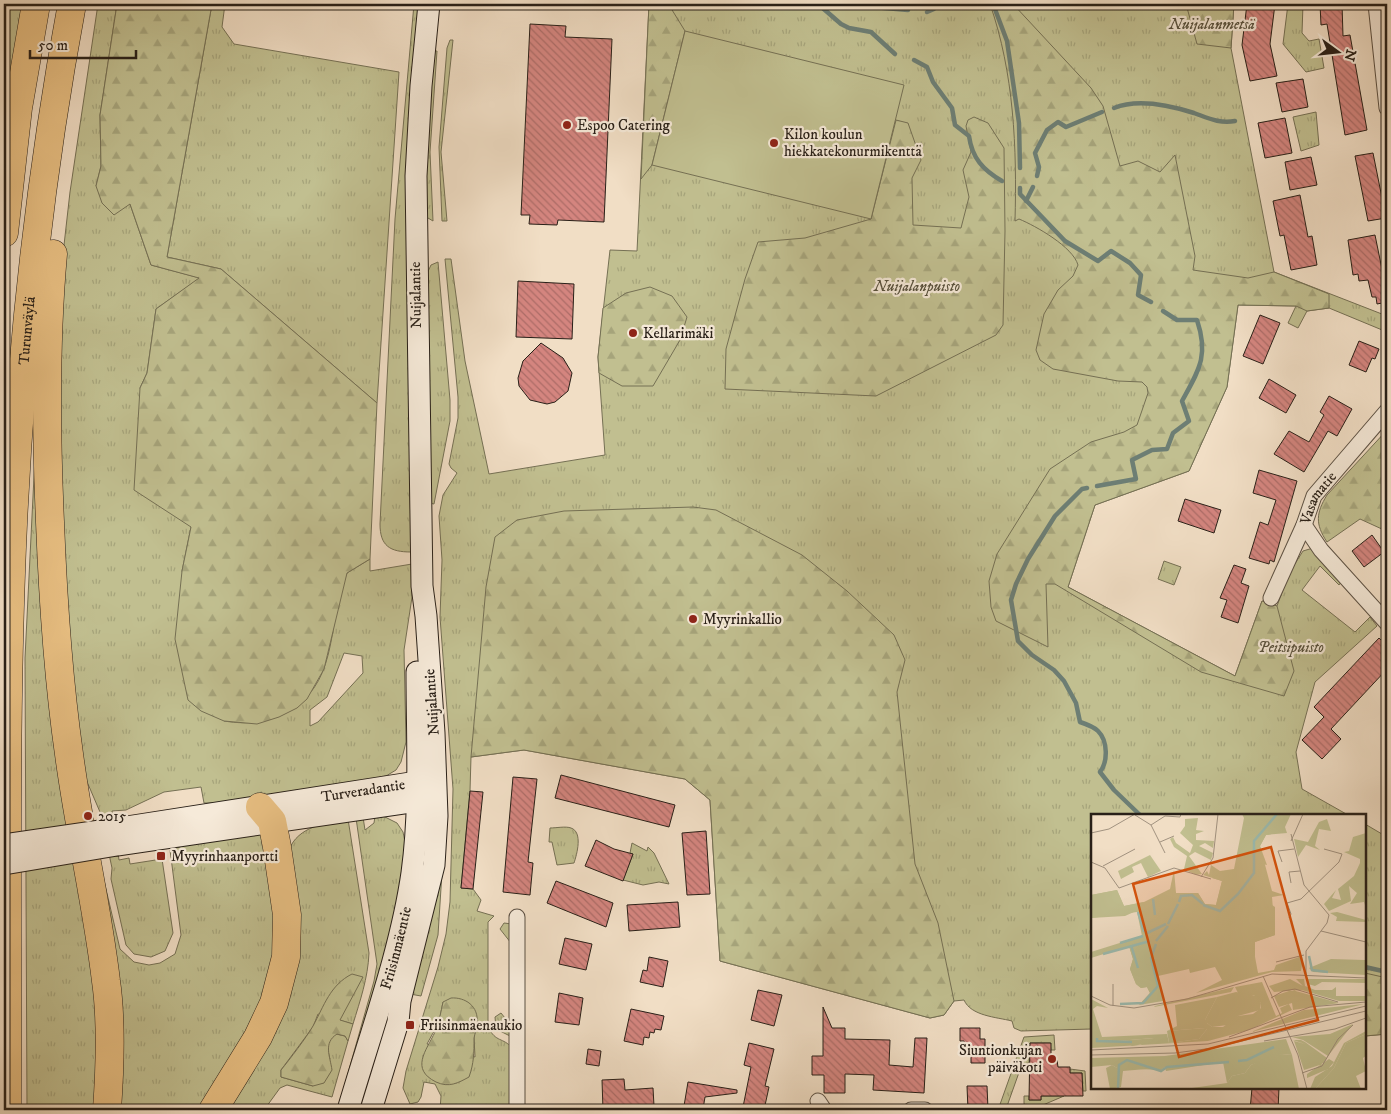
<svg xmlns="http://www.w3.org/2000/svg" width="1391" height="1114" viewBox="0 0 1391 1114" font-family="'IM FELL DW Pica',serif">
<defs>
<pattern id="grass-tufts" width="24" height="20" patternUnits="userSpaceOnUse" patternTransform="scale(1.25)"><rect width="24" height="20" fill="#c1bf90"/><path d="M3 7l-1-3M5 7V3M7 7l1-3M15 17l-1-3M17 17v-4M19 17l1-3" fill="none" stroke="#a6a47b"/></pattern>
<pattern id="forest-firs" width="22" height="20" patternUnits="userSpaceOnUse" patternTransform="scale(1.25)"><rect width="22" height="20" fill="#c1bf90"/><path d="M5 1l3.5 6h-7zM16 11l3.5 6h-7z" fill="#a6a47b"/></pattern>
<pattern id="building-back-hatch" width="6" height="6" patternUnits="userSpaceOnUse" patternTransform="scale(1.25)"><rect width="6" height="6" fill="#d4857f"/><path d="M-1 5l2 2M0 0l6 6M5-1l2 2" fill="none" stroke="#ac6c67"/></pattern>
</defs>
<rect width="100%" height="100%" fill="#f1dec5"/>
<filter id="stains"><feTurbulence type="fractalNoise" baseFrequency=".004" numOctaves="4"/><feColorMatrix values="0 0 0 0 .2 0 0 0 0 .09 0 0 0 0 .02 0 0 0 .5 -.17"/></filter>
<radialGradient id="worn" r=".72"><stop offset=".6" stop-color="#630" stop-opacity="0"/><stop offset="1" stop-color="#630" stop-opacity=".3"/></radialGradient>
<g fill="url(#grass-tufts)" stroke="#757054" fill-rule="evenodd">
<path d="M4,4H22L4,121Z"/>
<path d="M98,4H117L100,115L101,166L96,186L130,204L151,265L200,278L156,309L147,373L140,388L191,527L182,571L224,721C250,725 270,723 293,708C340,678 327,618 347,573L370,559V571L412,564V597L404,650L406,742L401,762L396,770L386,776L255,802L204,803L201,787L164,792L126,810L112,811L119,860L129,858L130,864L162,859L173,933L165,951L151,957L134,954L126,945L111,879L112,868L100,812L79,763L63,581L58,355L63,254L70,192ZM344,653L362,656L363,673L318,722L310,726V710L327,697Z"/>
<path d="M212,4H225L222,27L234,44L399,72L377,403L221,269L167,257Z"/>
<path d="M414,4H419L406,171L411,552C390,552 380,546 380,524L395,219Z"/>
<path d="M639,4H1234L1231,48L1274,272L1387,316V332L1329,308L1307,311L1298,328L1288,323L1296,306L1238,305L1227,387L1189,471L1095,505L1068,587L1235,676L1262,601L1277,606L1289,573L1303,551L1313,548L1342,581L1339,585L1320,566L1302,590L1355,632L1370,617L1377,626L1315,682L1296,752L1302,789L1348,815H1092V1029L1021,1031L1014,1028L1012,1021C996,1017 971,1016 964,1000L954,1001L944,1015L930,1018L720,961L710,800L685,779L524,750L471,757L470,791L461,888L473,889L481,900L477,911L494,916L488,922V1027C496,1043 503,1037 512,1048L510,1110H440L441,1096L435,1084L424,1082L421,1097L418,1102L410,1104L403,1088L406,1071L438,967L446,934L450,902L453,789L440,617L442,560L439,516L443,495L457,473L451,468L449,464L458,418V397L445,259H451L465,361L489,474L605,455L598,357L610,250L637,251L649,5ZM443,1002L477,1022L474,1037L475,1057L427,1044L439,1022Z"/>
<path d="M1288,4H1303L1302,33L1309,41L1319,39L1324,68L1306,72L1283,44Z"/>
<path d="M450,40H453L441,152L447,221H442L439,147L447,48Z"/>
<path d="M432,51H437L430,152L433,221L423,215Z"/>
<path d="M1316,112L1319,145L1301,151L1293,117Z"/>
<path d="M438,262L450,400V421L434,504L429,503L425,278L431,265Z"/>
<path d="M36,436L103,1029L100,1110H27L25,658Z"/>
<path d="M1164,561L1181,567L1174,585L1158,579Z"/>
<path d="M381,815L397,823L403,832L406,847L401,908L341,1098L374,981L377,964L356,818L363,817L365,830L374,823L375,816Z"/>
<path d="M348,819L369,953C368,978 360,1001 353,1024L318,1014L313,1027L281,1070V1077L313,1086L330,1059C327,1048 326,1041 336,1034L345,1036L348,1041L332,1097L287,1085L280,1088L264,1110H224L257,1060L289,850C298,826 326,823 348,819Z"/>
<path d="M1365,824L1387,837V1034L1365,1036Z"/>
<path d="M550,828C556,828 566,826 571,828C583,832 577,854 574,863L557,865L552,842H549Z"/>
<path d="M265,834L278,929L263,1009L204,1110H116L102,872L120,949L134,962L149,965L160,963L175,954L181,935L170,850L199,841Z"/>
<path d="M444,841L438,935L421,996L410,994Z"/>
<path d="M632,843L647,851L648,847L654,853L669,884L659,882L643,885L623,880L633,854L630,853Z"/>
<path d="M504,923L512,924L511,943L500,929Z"/>
<path d="M501,1013L509,1023L512,1021L514,1038L496,1029L495,1017Z"/>
<path d="M1054,1035L1055,1050H1051L1050,1043H1030L1029,1063L1022,1064L1006,1109L998,1110L1024,1037Z"/>
<path d="M1070,1069L1085,1071L1086,1091H1083L1082,1073H1070Z"/>
<path d="M1024,1096H1029V1100H1041V1096H1064L1036,1108L1024,1104Z"/>
</g>
<g fill="url(#forest-firs)" stroke="#757054">
<path d="M117,4H212L167,257L221,269L377,403L370,559L347,573L324,669L307,699L297,708L279,717L257,724L224,721L201,711L188,700L175,639L182,571L191,527L134,490L140,388L147,373L156,309L199,278L151,265L130,204L114,215L102,203L96,186L101,166L100,115Z"/>
<path d="M649,4L669,5L685,31L652,165L641,179Z"/>
<path d="M990,4H1013L1091,88L1103,106L1120,166L1138,161L1160,172L1175,155L1195,256L1193,270L1248,278L1274,272L1329,294V308L1307,311L1296,306L1238,305L1227,387L1189,471L1095,505L1068,587L1235,676L1262,601L1277,606L1294,671L1284,696L1201,672L1055,584H1046L1048,647L996,621L991,607L989,581L997,554L1050,469L1091,442L1124,432L1137,425L1148,393L1147,387L1142,382L1118,381L1053,369L1040,360L1036,350L1044,314L1058,290L1073,276L1078,265C1073,247 1036,226 1019,219L1015,221C1017,148 1014,73 990,4Z"/>
<path d="M1186,4H1234L1231,48L1197,44Z"/>
<path d="M974,117L988,123L1004,148L1005,231L1003,325L996,335L876,396L725,389L726,349L745,279L758,242L805,238L871,219L896,120L908,123L921,160L912,178L913,225L961,228L969,197L963,170L971,152L966,126L968,120Z"/>
<path d="M650,287L672,296L687,317L680,340L653,386H622L599,373L598,357L603,308L626,293Z"/>
<path d="M1387,430V527L1384,530L1360,519L1327,542C1315,524 1316,513 1327,495Z"/>
<path d="M693,507L716,510L802,555L847,591L894,635L905,660L897,692L915,864L938,923L954,1001L944,1015L930,1018L720,961L710,800L685,779L524,750L471,757L486,587L495,537L517,520L564,511Z"/>
<path d="M1365,973L1387,978V1034L1365,1036Z"/>
<path d="M352,974L363,977L340,1020L353,1024L348,1041L345,1036L337,1034C323,1043 330,1056 332,1070L324,1083L313,1086L281,1077V1070C290,1059 306,1038 313,1026C324,1006 330,985 352,974Z"/>
<path d="M451,998C465,997 479,1006 477,1023C477,1028 475,1033 474,1038C474,1053 474,1063 469,1077C458,1083 449,1088 436,1082C410,1069 426,1051 435,1032C439,1022 441,1012 443,1002Z"/>
</g>
<path fill="#c1bf90" stroke="#757054" d="M685,31L904,85L871,219L652,165Z"/>
<g fill="none" stroke-linecap="round" stroke-linejoin="round">
<g stroke="#6d7e74" stroke-width="4.5">
<path d="M818,4L841,24L849,28L871,32L895,54"/>
<path d="M993,4L1007,41L1019,123L1020,168"/>
<path d="M873,7L908,10"/>
<path d="M927,12L934,9L936,4"/>
<path d="M914,60L927,67L933,82L952,108L955,125L969,136C972,158 983,170 1002,181"/>
<path d="M1114,108C1138,98 1169,105 1194,113C1208,118 1220,124 1235,121"/>
<path d="M1037,176L1039,167L1035,153L1047,130L1058,122L1066,127L1102,112"/>
<path d="M1020,188V194L1065,241L1098,261L1111,251L1130,263L1141,275L1138,295L1151,302"/>
<path d="M1026,201L1033,187"/>
<path d="M1097,486L1136,479L1132,460L1152,450L1167,449L1173,433L1189,421L1182,401C1199,370 1209,356 1197,320H1177L1163,311"/>
<path d="M1087,488L1082,489L1055,516L1028,559L1016,584L1011,600L1018,641L1032,655L1054,670L1064,681L1076,703L1080,722C1086,724 1094,727 1098,731C1108,741 1108,762 1100,772L1114,790L1140,815"/>
<path d="M1365,967L1387,972"/>
</g>
</g>
<g fill="url(#building-back-hatch)" stroke="#292018">
<path d="M1247,4H1275L1270,44L1277,76L1250,81L1242,45Z"/>
<path d="M1320,4H1342L1343,36L1350,35L1367,130L1345,135L1327,24L1321,25Z"/>
<path d="M530,24L566,26L565,37L612,39L604,222L558,220L557,225L529,224L530,215H521Z"/>
<path d="M1303,79L1308,107L1282,112L1276,83Z"/>
<path d="M1285,118L1292,153L1265,158L1258,123Z"/>
<path d="M1373,153L1386,218L1368,221L1355,156Z"/>
<path d="M1311,157L1317,185L1290,190L1285,162Z"/>
<path d="M1300,195L1308,237L1312,236L1317,265L1291,270L1284,235L1280,236L1273,201Z"/>
<path d="M1375,235L1385,284H1387V302L1377,304L1376,297H1372L1368,280L1359,281L1358,274L1353,275L1348,240Z"/>
<path d="M518,281L574,284L572,339L516,337Z"/>
<path d="M1260,315L1280,323L1263,364L1243,356Z"/>
<path d="M1359,341L1379,349L1375,359L1372,358L1366,372L1349,365Z"/>
<path d="M541,343L563,358L572,373L568,391L555,402L547,404L530,400L519,386L518,378L523,361Z"/>
<path d="M1269,379L1296,395L1286,413L1259,398Z"/>
<path d="M1329,396L1352,409L1337,436L1328,431L1304,472L1274,454L1289,431L1309,442L1324,415L1320,412Z"/>
<path d="M1259,470L1297,481L1274,562L1270,560L1269,564L1249,558L1260,522L1268,525L1276,500L1253,493Z"/>
<path d="M1185,499L1221,510L1214,533L1178,521Z"/>
<path d="M1372,535L1384,552L1364,567L1352,551Z"/>
<path d="M1234,565L1246,569L1241,583L1249,586L1238,623L1221,617L1227,600L1220,598Z"/>
<path d="M1379,638L1387,646V669L1331,729L1341,739L1322,759L1302,740L1324,717L1314,707Z"/>
<path d="M561,775L675,805L669,827L555,798Z"/>
<path d="M513,777L537,779L528,862L533,863L530,895L503,892Z"/>
<path d="M470,791L483,792L473,889L461,888Z"/>
<path d="M706,831L710,894L687,895L682,833Z"/>
<path d="M596,840L614,849L633,854L623,881L585,866Z"/>
<path d="M556,881L613,903L606,927L547,903Z"/>
<path d="M678,902L680,927L629,931L627,905Z"/>
<path d="M565,938L592,944L586,970L559,964Z"/>
<path d="M649,957L668,961L663,987L640,982L643,970L647,971Z"/>
<path d="M758,990L782,995L774,1026L751,1020Z"/>
<path d="M559,993L583,998L579,1025L555,1022Z"/>
<path d="M823,1007L832,1028H845V1039L890,1040L889,1065L913,1067L915,1038H927L924,1093L873,1090L874,1075L845,1074V1093H824V1075H812V1056H823Z"/>
<path d="M631,1009L664,1016L661,1030L655,1029L654,1033L650,1032L649,1038L644,1037L643,1045L624,1041Z"/>
<path d="M960,1028H980V1039H985V1063H971V1049H964V1041H960Z"/>
<path d="M749,1043L774,1049L765,1086L769,1087L764,1110L743,1107L751,1067L744,1065Z"/>
<path d="M1030,1043H1051V1060H1057L1058,1067H1070V1073H1082L1083,1096H1041V1100H1029Z"/>
<path d="M588,1049L601,1051L599,1066L586,1064Z"/>
<path d="M624,1079L625,1090L653,1088L654,1106L625,1108V1110H603L602,1080Z"/>
<path d="M688,1082L737,1090V1093L705,1097L703,1109L684,1106Z"/>
<path d="M967,1086H987L988,1109L968,1110Z"/>
<path d="M1252,1088H1279L1278,1110H1250Z"/>
</g>
<g fill="none" stroke-linecap="round" stroke-linejoin="round">
<defs>
<g id="minor">
<path d="M1376,4L1387,108"/>
<path d="M1304,525L1321,550L1387,623"/>
<path id="s1" d="M1271,598L1304,525L1314,496L1387,411"/>
<path d="M818,1101L824,1110"/>
<path d="M517,1110V917"/>
<path d="M911,1110H925"/>
</g>
<g id="secondary">
<path id="s2" d="M114,829L417,782L431,786"/>
<path d="M117,845L417,801L429,793"/>
<path id="s3" d="M348,1110C370,1035 401,950 412,873C421,806 417,739 417,672"/>
<path d="M371,1110L398,1022L400,1001L434,865L437,816L434,733L426,616L422,586L416,176L421,86L429,4"/>
</g>
<g id="motorway">
<path d="M4,233L18,108L36,4"/>
<path d="M53,254C45,342 46,433 50,522C53,600 58,677 69,754C79,830 97,905 106,981C112,1023 110,1068 107,1110"/>
<path id="s4" d="M7,1110C8,915 4,719 13,524C21,351 40,175 72,4"/>
<path d="M213,1110L258,1037L274,1003L286,957L287,915L277,847L272,821L260,807"/>
</g>
</defs>
<use href="#minor" stroke="#5b5043" stroke-width="17"/>
<use href="#secondary" stroke="#292018" stroke-width="23"/>
<use href="#motorway" stroke="#292018" stroke-width="29"/>
<use href="#minor" stroke="#f6ead9" stroke-width="15"/>
<use href="#secondary" stroke="#f6ead9" stroke-width="21"/>
<use href="#motorway" stroke="#e8bf82" stroke-width="28"/>
<defs>
<g id="secondary-bridge">
<path d="M4,845L114,829"/>
<path d="M4,864L117,845"/>
</g>
</defs>
<use href="#secondary-bridge" stroke="#292018" stroke-width="23" stroke-linecap="butt"/>
<use href="#secondary-bridge" stroke="#f6ead9" stroke-width="21"/>
</g>
<g fill="#8f2418" stroke="#f6ead9" stroke-width="2">
<circle cx="567" cy="125" r="5"/>
<circle cx="774" cy="143" r="5"/>
<circle cx="633" cy="333" r="5"/>
<circle cx="693" cy="619" r="5"/>
<circle cx="88" cy="816" r="5"/>
<rect x="156" y="851" width="10" height="10" rx="2.5"/>
<rect x="405" y="1020" width="10" height="10" rx="2.5"/>
<circle cx="1052" cy="1059" r="5"/>
</g>
<g text-anchor="middle" dominant-baseline="central" stroke-width="4.5" stroke-linejoin="round" paint-order="stroke">
<g font-size="15" font-style="italic" fill="#57503c" stroke="#f6ead9">
<text x="1212" y="24">Nuijalanmetsä</text>
<text x="917" y="286">Nuijalanpuisto</text>
<text x="1291" y="647">Peitsipuisto</text>
</g>
<g font-size="15" fill="#292018" stroke="#f6ead9" text-anchor="start">
<text x="577" y="125">Espoo Catering</text>
<text x="784" y="134">Kilon koulun<tspan x="784" dy="17">hiekkatekonurmikenttä</tspan></text>
<text x="643" y="333">Kellarimäki</text>
<text x="703" y="619">Myyrinkallio</text>
<text x="98" y="816">2015</text>
<text x="171" y="856">Myyrinhaanportti</text>
<text x="420" y="1025">Friisinmäenaukio</text>
<text x="1042" y="1050" text-anchor="end">Siuntionkujan<tspan x="1042" dy="17">päiväkoti</tspan></text>
</g>
<g font-size="15" fill="#292018" stroke="#f6ead9">
<text transform="translate(416 295) rotate(-91)">Nuijalantie</text>
<text stroke="none"><textPath href="#s4" startOffset="780">Turunväylä</textPath></text>
<text stroke="none"><textPath href="#s1" startOffset="111">Vasamatie</textPath></text>
<text transform="translate(432 702) rotate(-94)">Nuijalantie</text>
<text stroke="none"><textPath href="#s2" startOffset="252">Turveradantie</textPath></text>
<text stroke="none"><textPath href="#s3" startOffset="169">Friisinmäentie</textPath></text>
</g>
</g>
<g transform="translate(1091 814)">
<rect width="275" height="275" fill="#f1dec5"/>
<path d="M151,0H200L194,13L196,19L175,21L169,32L181,77L193,81L181,83L184,121L164,128V153L167,159L183,156L185,151L211,142L213,155L211,151L210,157L181,158L105,179L131,166L124,153L99,159L98,155L89,157L67,162L72,187L48,191L59,179L56,173L50,174L45,170L39,155L42,145L38,132L0,144V138L51,122L46,98L0,104V81L26,76L33,92L53,88L79,75L83,56L85,79H107L114,90L125,91L131,67L112,61L116,57L118,61L120,51L129,57L143,55L153,4ZM240,145L274,146L275,161L222,158L218,154ZM199,165L212,172L205,165H213L214,172L224,176H241L245,173V182H275V187H248L211,176L183,178L178,172ZM217,165H275V169L231,168L224,172L217,170ZM171,168L185,202L191,199L189,194L198,190L201,196L158,216L117,227L0,234V185L17,194L6,192L2,195L11,223L76,220L78,229L108,225L116,215V209L121,213H132L147,202L162,200L170,194V189L163,181H148L144,173ZM10,224L26,227L63,224L49,231ZM143,173L140,178L63,193L64,192ZM201,176L248,189L202,196L201,189L188,193L183,182ZM126,183L114,206V214L76,217L86,212L84,191ZM273,190L160,218L213,196ZM262,210L237,242L212,226L201,223L239,220ZM275,217V220L255,229L243,254L224,275H219L224,263L241,252L253,229ZM195,225L201,241L191,240L160,251L154,259L141,262L136,269L132,248L75,257L74,253L70,256L26,254L21,251L0,253V244L74,242ZM202,226H210L214,228L236,244L232,250L213,256L203,227L214,230ZM238,245L243,248L237,255L216,264V260Z" fill="#c1bf90" fill-rule="evenodd"/>
<path d="M164,0H168L171,9L175,8L179,0H188L194,17L175,21L169,32L176,51L167,49L164,57L162,27L170,13L165,11ZM107,4L105,16L113,17L105,20V26L123,27L122,34L114,29L108,32L122,39L120,46L104,38L98,42L111,60L105,61L93,55L96,42L83,33L79,25L82,23L85,29L99,39L102,31L89,19L94,12V5ZM236,5L240,17L228,15L224,32L229,36L215,31L207,43L203,25L217,28L228,8ZM275,19V94L273,88L259,90L266,79L258,72L260,87L238,97L233,90L245,76L241,84L250,86L247,75L263,62L269,49V45L253,38L258,37L262,23ZM59,41L70,57L57,63L50,49L41,53L43,58L30,65L27,57ZM128,60H132V71L126,92L134,91L132,98L124,100L111,97L99,87L98,102L85,100L82,109L53,120L63,104L71,98L68,92L82,85L80,68L85,79H107L114,90L125,91L131,67L121,64ZM26,76L33,92L53,88L54,93L34,102L0,104V81ZM181,91L184,93V121L164,128L162,132L167,159L138,163L128,137L137,111ZM246,98L275,106V108L245,107L246,103L239,99ZM96,108L108,121L112,140L93,141L86,127H73L85,122L84,116L71,119L73,113ZM41,131L48,147L63,153L67,171L62,180L48,191L59,179L56,173L50,174L45,170L39,155L42,145L38,132ZM145,178L166,182L170,189L169,196L147,202L144,210L121,213L116,209V215L108,225L78,229L76,217L114,214V206L126,183ZM275,220V242L272,244L275,257L265,262L270,275H224L243,254L255,229ZM10,224L26,227L64,224L58,229L41,232L36,229L10,228ZM191,240L201,241L208,275H94L136,269L141,262L154,259L160,251L181,241ZM21,251L26,254H67L32,257L30,273L19,275L15,254Z" fill="#c1bf90"/>
<path d="M86,127L87,156L69,157L68,128Z" fill="#c1bf90"/>
<path fill="none" stroke="#9bbcb1" stroke-width="2.5" d="M62,85L64,101M88,88L90,82L101,81L112,90M112,91L129,97L147,80L163,59V27L186,0M47,98L53,118M77,110L87,90M54,120L75,110M65,127L77,112M29,129L52,122M40,131L47,154M12,140L59,127M218,142L221,156L237,158M29,190L52,189L67,172L60,144L65,130M6,224V227L41,228M147,247L156,246L183,233M27,275L28,251L36,246L70,257L76,253L138,248"/>
<path fill="none" stroke="#a19280" stroke-width="1" d="M44,1L60,11L74,39M60,11L74,2L89,3L90,0M0,19L18,15L44,0M200,20L213,71L238,101L236,109L215,137V160M200,27L212,0M69,28L83,22M0,48L14,54L28,74L83,54L120,65M191,48L187,37L203,35M12,52L44,35M110,63L122,44L127,0M200,69L198,58L209,57M198,104L200,100L196,89L210,85L248,48L251,40L233,35M230,117L275,128M185,148L213,141M172,162L207,241L216,275M22,170V192M0,182L19,191L43,194L96,185L181,160L275,164M180,184L192,177L204,175L247,188M138,223L219,193L275,188M173,227L244,215L275,204M0,236L117,230L275,192M0,241L84,239L122,234L275,197M211,259L231,252L247,225L262,211"/>
<path fill="#d5530d" fill-opacity="0.15" stroke="#d5530d" stroke-width="2.5" d="M180,33L227,206L88,243L42,70Z"/>
<rect width="275" height="275" fill="none" stroke="#292018" stroke-width="2.5"/>
</g>
<rect width="1391" height="1114" fill="none" stroke="#f1dec5" stroke-width="20"/>
<rect x="5" y="5" width="1381" height="1104" fill="none" stroke="#292018" stroke-width="2.5"/>
<rect x="10" y="10" width="1371" height="1094" fill="none" stroke="#292018"/>
<g transform="translate(1338 52) rotate(105)" stroke="#f6ead9" stroke-width="4" paint-order="stroke">
<path d="M0-4L9 19L0 12L-9 19Z" fill="#292018"/>
<text y="-8" font-size="14" font-weight="bold" text-anchor="middle" fill="#292018">N</text>
</g>
<path d="M30 50v8h106v-8" fill="none" stroke="#292018" stroke-width="2.5"/>
<text x="38" y="50" font-size="15" fill="#292018" stroke="#f6ead9" stroke-width="4" paint-order="stroke">50 m</text>
<rect width="100%" height="100%" filter="url(#stains)"/>
<rect width="100%" height="100%" fill="url(#worn)"/>
</svg>
